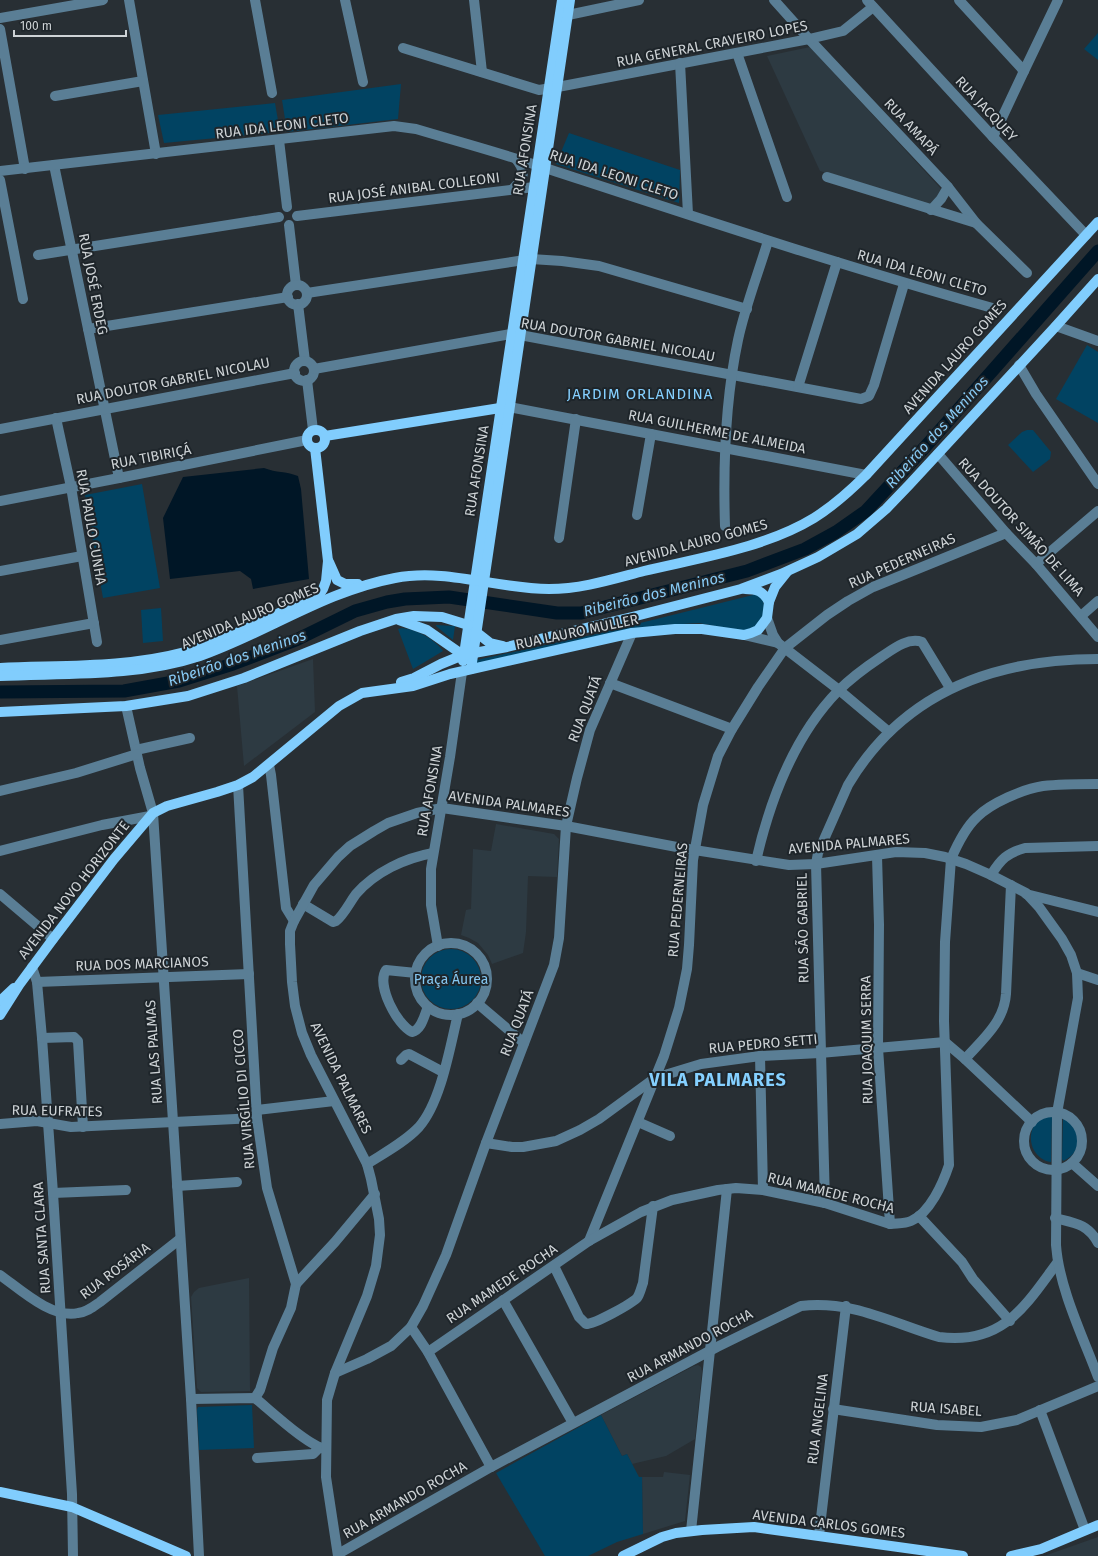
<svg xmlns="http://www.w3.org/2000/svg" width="1098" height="1556" viewBox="0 0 1098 1556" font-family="'Fira Sans',sans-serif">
<rect width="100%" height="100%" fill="#282f34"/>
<g fill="#2d3a42">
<path d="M810,47L943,191L930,205L820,171L767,56Z"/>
<path d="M313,659L315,712L244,766L237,686Z"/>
<path d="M496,824L554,834L559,839L557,877L528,876L526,932L523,953L492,964L488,955L478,943L469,938L461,935L466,910L471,909L473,849L491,851Z"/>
<path d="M249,1278L250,1391L201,1392L197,1388L191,1297L194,1292L199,1288Z"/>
<path d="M698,1365L701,1367L702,1371L695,1439L666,1456L632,1464L627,1454L622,1456L601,1415L694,1366Z"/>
<path d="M664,1472L690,1475L685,1521L643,1534L642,1477H663Z"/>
<path d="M1098,1537V1556H1044Z"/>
</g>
<g fill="#014362">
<path d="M1098,33V60L1084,49Z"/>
<path d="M401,84L398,119L287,132L282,100Z"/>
<path d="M275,103L280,132L164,143L158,115Z"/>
<path d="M569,133L680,170L679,203L556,164Z"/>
<path d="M1087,345L1098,352V423L1056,399Z"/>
<path d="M1027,430H1033L1051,452L1050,459L1033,472L1008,445L1022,432Z"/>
<path d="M142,484L160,588L103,598L85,495Z"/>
<path d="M757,594C766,600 764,608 764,617L751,631H742L699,623L666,625L635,629L475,664L472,661L596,634Z"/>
<path d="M161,608L163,641L143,643L141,610Z"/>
<path d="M436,625L455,626L453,640L436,626Z"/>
<path d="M402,628C418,630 433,638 443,651L413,669L398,629Z"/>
<circle cx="451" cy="979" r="30"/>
<path d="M1048,1115H1051L1052,1117L1051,1162C1034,1160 1025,1139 1035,1124C1038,1120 1043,1117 1048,1115Z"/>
<path d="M1063,1115L1076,1126C1081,1140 1078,1155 1063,1161L1062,1159Z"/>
<path d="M252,1405L254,1448L199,1450L197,1410L198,1407Z"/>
<path d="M601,1415L622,1456L627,1454L639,1477H642L643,1534L617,1542L588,1556H545L496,1473Z"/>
</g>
<path fill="#001626" d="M264,468C277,473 285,471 298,476L301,489L309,579L253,589L251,579L240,571L170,579L163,518L183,477Z"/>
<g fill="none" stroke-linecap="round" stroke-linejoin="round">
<path stroke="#001626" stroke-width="13" d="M0,692L124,691L179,681L233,664L296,640L355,611L387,602L405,599L449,597L557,613H581L747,571L805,549L836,532L866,511L926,446L1098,251"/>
<g stroke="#5a7e95" stroke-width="10">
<path d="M129,0L156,154"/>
<path d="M255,0L272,93"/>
<path d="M345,0L363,82"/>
<path d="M474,0L482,72"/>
<path d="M774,0L809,39L948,187L976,223L1027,273"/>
<path d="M867,0L993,137L1086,235"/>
<path d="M959,0L1024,71"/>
<path d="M568,15L639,0"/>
<path d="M0,18L103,0"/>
<path d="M0,29L25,169"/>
<path d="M403,48L539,90L563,86L809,39L843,31L873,7"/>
<path d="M737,53L787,197"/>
<path d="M680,63L688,214"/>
<path d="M55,96L143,81"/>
<path d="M993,137L1024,71L1058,0"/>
<path d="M279,140L287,207"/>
<path d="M54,165L119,478"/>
<path d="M0,171L394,126L416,129C456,141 497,152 536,165C689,215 842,266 996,309"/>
<path d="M827,177L976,223"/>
<path d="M0,180L23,299"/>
<path d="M512,190C524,177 527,173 516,159"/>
<path d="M931,210L941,199L948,187"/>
<path d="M297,216L534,187"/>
<path d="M289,225L296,285"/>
<path d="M38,255L279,217"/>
<circle cx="297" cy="295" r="10"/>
<path d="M307,293L531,259L562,261L599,266L747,309"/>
<path d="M298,304L305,361"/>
<path d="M1056,326L1098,341"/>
<path d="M88,329L288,297"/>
<circle cx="304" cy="371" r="10"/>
<path d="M1019,365L1036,394L1098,484"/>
<path d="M314,369L511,334L520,335L861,399L869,396L874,385L904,284"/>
<path d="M307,380L313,430"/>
<path d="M798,387L837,262"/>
<path d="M501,408L509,407L866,475"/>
<path d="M56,418L71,487L97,642"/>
<path d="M0,429L295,373"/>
<path d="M938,454L1006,533L1036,564L1098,637"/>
<path d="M0,501L119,478L307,440"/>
<path d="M637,515L651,434"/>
<path d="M725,526C723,463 725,401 738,340C745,307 758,274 768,241"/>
<path d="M559,538L576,419"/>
<path d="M1036,564L1098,511"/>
<path d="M0,571L82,556"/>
<path d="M1081,616L1098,601"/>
<path d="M767,618L773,635L778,643L839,690L889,732"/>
<path d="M744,635L778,643"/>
<path d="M0,640L94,623"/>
<path d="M610,683L732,729"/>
<path d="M126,706L140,768L153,813L191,1399L199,1556"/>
<path d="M136,750L190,738"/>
<path d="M269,765L271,775L286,908L294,921"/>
<path d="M238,785L257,1118L267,1188L296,1284L291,1308L273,1348L260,1390L255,1398"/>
<path d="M0,791L76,773L137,754"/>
<path d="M0,851L102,825L150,816"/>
<path d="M877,856L879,925L878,1048L890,1224"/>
<path d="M756,861C770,800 794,736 838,691C851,678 866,667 881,657C893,649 908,637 922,642L950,688"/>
<path d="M991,875C1001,859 1007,853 1025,848L1098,846"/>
<path d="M0,894L53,939"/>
<path d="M1026,894L1098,912"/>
<path d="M303,904L333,922L336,921C343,916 350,902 356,894C375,872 405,858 433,853"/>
<circle cx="451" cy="979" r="36"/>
<path d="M438,946L431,905V869L450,757L462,672"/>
<path d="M32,967L37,982L42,1038L53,1193L72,1494L73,1556"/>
<path d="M416,973L386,970C376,985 397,1025 412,1032C422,1030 424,1015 428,1007"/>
<path d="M1077,973L1098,980"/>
<path d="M37,982L249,974"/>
<path d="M477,1003L524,1043"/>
<path d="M42,1038L74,1037L78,1041L83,1127"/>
<path d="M760,1056L763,1190"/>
<path d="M965,1059C983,1039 1004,1022 1006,994L1011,885"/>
<path d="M401,1060L406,1055L409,1054L443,1072"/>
<path d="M257,1110L334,1101"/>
<circle cx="1053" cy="1141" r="29"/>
<path d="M638,1122L670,1136"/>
<path d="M0,1124L37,1121L71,1127L257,1118"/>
<path d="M486,1143L512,1147H523L556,1141L580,1130L599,1119L655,1078L701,1064L760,1056L820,1053L945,1042L965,1059L1032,1122"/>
<path d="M1072,1163L1098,1186"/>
<path d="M367,1164C384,1153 405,1142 419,1127C441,1102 450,1047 458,1014"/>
<path d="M177,1186L237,1182"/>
<path d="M53,1193L126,1190"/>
<path d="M825,1203L816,864L818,853L848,785C903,692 994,659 1098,659"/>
<path d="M919,1216L962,1262L973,1279L1010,1321"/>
<path d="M1055,1218C1075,1223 1088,1224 1098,1243"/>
<path d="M589,1241L664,1056L679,1008L687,969L689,945L693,860L703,805L718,756L732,729L758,687L785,648L827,615L848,601L873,587L1006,533"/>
<path d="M554,1266L579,1317L586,1324C595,1324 631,1304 637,1298C640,1294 641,1288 643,1283L653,1206"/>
<path d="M0,1275C21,1290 52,1319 78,1313C87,1312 93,1307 100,1302L180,1239"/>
<path d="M296,1284L335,1242L375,1194"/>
<path d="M503,1300L573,1423"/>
<path d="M411,1327L428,1352L491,1467"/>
<path d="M428,1352L589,1241L641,1212L672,1200L718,1190L736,1188L763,1190L825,1203L890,1224C897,1223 904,1224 911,1221C930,1213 943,1183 949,1165L944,1021L945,942L951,859C957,845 965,828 977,817C991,803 1023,789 1043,786C1061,784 1080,784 1098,784"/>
<path d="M335,1373L367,1359L391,1346L411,1327L423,1306L446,1255L486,1143L554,965L559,938L566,826L577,778L590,730L632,633"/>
<path d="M191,1399L255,1398C270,1410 309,1447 326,1449"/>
<path d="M833,1409L937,1425L981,1427L1017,1420L1098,1386"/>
<path d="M1040,1410L1085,1530"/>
<path d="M257,1458L313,1454L319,1448"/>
<path d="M691,1531L727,1189"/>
<path d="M819,1535L846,1306"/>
<path d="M338,1554L491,1467L717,1347L801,1306C852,1300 892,1323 939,1337C1002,1345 1024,1308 1057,1263"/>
<path d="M338,1556L326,1477L327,1400L335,1373L367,1296L376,1266L380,1235L379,1219L371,1179L367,1164L311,1055L302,1033L295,1006L292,982L290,944V931L294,921L314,885L338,857L350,846L374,831L388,823L417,813L442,808L566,826L682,848L789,865L816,864L896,852L925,853L945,857L966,864L991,875L1026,893L1039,907L1062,939L1071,955L1077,973L1078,998L1057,1113L1056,1245C1059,1288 1083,1337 1098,1377"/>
</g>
<g stroke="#81cdfd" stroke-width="10">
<circle cx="316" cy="439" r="9"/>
<path d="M325,436L500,408"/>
<path d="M329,562L337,580L345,584H358"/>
<path d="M745,589C757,589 763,591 769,602"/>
<path d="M399,620L427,630L463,655"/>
<path d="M476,632L490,643L503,646"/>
<path d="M463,661L562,0"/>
<path d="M0,668C62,665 125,668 185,652C229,640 269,616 311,599L321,592L323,589L326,581L328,561L315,448"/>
<path d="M471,669L570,0"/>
<path d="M0,676C66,673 136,677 200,656C266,633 325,591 395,578C446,568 498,589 549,589C582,589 613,579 644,571C698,558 765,548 814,518C833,506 850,491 866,475L1098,222"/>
<path d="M401,682L414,678L441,664L463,655L507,647L636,616L741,589L781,574L818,557L857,534L886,509L909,485L1056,326L1098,279"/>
<path d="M0,712L126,706L188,696L244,678L360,631L396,619L414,616L442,617L468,625"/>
<path d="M0,1001L14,988"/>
<path d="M0,1015L19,985L53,939L114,859L153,813L167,806L217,792L238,785L253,777L339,706L362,693L413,686L450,674L632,633L675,629H702L744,635L751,633L758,630L767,618L769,602L775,587L787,572"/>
<path d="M0,1492L72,1507L186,1556"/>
<path d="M623,1556L662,1537L676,1533L702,1530L754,1527L963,1556"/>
<path d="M1011,1556L1041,1549L1098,1525"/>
</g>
</g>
<g text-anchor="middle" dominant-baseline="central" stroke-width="4" stroke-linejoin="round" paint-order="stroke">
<g font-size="14" fill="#ced3d6" stroke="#1e252a">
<text transform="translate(712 44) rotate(-11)">RUA GENERAL CRAVEIRO LOPES</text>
<text transform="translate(986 109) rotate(47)">RUA JACQUEY</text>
<text transform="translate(282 126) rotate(-7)">RUA IDA LEONI CLETO</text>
<text transform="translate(911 127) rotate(47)">RUA AMAPÁ</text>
<text transform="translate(525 150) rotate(-81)">RUA AFONSINA</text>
<text transform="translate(614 175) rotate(18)">RUA IDA LEONI CLETO</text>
<text transform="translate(414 188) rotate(-7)">RUA JOSÉ ANIBAL COLLEONI</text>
<text transform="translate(922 273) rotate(16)">RUA IDA LEONI CLETO</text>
<text transform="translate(93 284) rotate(79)">RUA JOSÉ ERDEG</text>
<text transform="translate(618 340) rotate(10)">RUA DOUTOR GABRIEL NICOLAU</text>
<text transform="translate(955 357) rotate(-48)">AVENIDA LAURO GOMES</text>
<text transform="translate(173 381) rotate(-11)">RUA DOUTOR GABRIEL NICOLAU</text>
<text transform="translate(717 432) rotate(11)">RUA GUILHERME DE ALMEIDA</text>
<text transform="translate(151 457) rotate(-11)">RUA TIBIRIÇÁ</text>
<text transform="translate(477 471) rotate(-81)">RUA AFONSINA</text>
<text transform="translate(91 527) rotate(80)">RUA PAULO CUNHA</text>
<text transform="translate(1021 527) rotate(48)">RUA DOUTOR SIMÃO DE LIMA</text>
<text transform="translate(696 543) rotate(-15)">AVENIDA LAURO GOMES</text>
<text transform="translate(902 561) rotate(-24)">RUA PEDERNEIRAS</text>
<text transform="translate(250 616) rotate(-23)">AVENIDA LAURO GOMES</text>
<text transform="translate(577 632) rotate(-12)">RUA LAURO MULLER</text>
<text transform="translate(585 709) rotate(-69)">RUA QUATÁ</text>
<text transform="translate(430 791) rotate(-80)">RUA AFONSINA</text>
<text transform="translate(509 804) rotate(8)">AVENIDA PALMARES</text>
<text transform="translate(849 844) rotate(-5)">AVENIDA PALMARES</text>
<text transform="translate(74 890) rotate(-52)">AVENIDA NOVO HORIZONTE</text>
<text transform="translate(678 900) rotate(-85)">RUA PEDERNEIRAS</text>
<text transform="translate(803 928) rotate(-91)">RUA SÃO GABRIEL</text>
<text transform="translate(142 964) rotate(-2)">RUA DOS MARCIANOS</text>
<text transform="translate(517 1023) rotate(-69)">RUA QUATÁ</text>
<text transform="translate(867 1040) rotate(-91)">RUA JOAQUIM SERRA</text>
<text transform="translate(763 1044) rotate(-5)">RUA PEDRO SETTI</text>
<text transform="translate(154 1052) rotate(-94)">RUA LAS PALMAS</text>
<text transform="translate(341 1078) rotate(64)">AVENIDA PALMARES</text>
<text transform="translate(244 1099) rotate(-95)">RUA VIRGÍLIO DI CICCO</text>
<text transform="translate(57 1111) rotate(1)">RUA EUFRATES</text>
<text transform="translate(831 1193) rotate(14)">RUA MAMEDE ROCHA</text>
<text transform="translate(42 1238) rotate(-94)">RUA SANTA CLARA</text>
<text transform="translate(115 1271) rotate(-37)">RUA ROSÁRIA</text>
<text transform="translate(502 1284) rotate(-34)">RUA MAMEDE ROCHA</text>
<text transform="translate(690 1346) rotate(-28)">RUA ARMANDO ROCHA</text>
<text transform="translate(946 1409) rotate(4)">RUA ISABEL</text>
<text transform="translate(818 1419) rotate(-83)">RUA ANGELINA</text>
<text transform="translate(405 1500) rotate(-30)">RUA ARMANDO ROCHA</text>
<text transform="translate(829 1524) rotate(7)">AVENIDA CARLOS GOMES</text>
</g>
<g font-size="14" fill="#85c7f1" stroke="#1e252a">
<text x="451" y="979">Praça Áurea</text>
</g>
<g font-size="15" letter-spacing="1" fill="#85d0ff" stroke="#1e252a">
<text x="640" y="394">JARDIM ORLANDINA</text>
</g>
<g font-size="15" font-style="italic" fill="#87c9f3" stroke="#1e252a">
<text transform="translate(937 432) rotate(-48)">Ribeirão dos Meninos</text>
<text transform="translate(654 594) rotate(-14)">Ribeirão dos Meninos</text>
<text transform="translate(237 658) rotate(-19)">Ribeirão dos Meninos</text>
</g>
<g font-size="18" font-weight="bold" letter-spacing="1" fill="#85d0ff" stroke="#1e252a">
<text x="718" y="1080">VILA PALMARES</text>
</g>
</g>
<path d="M14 30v6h112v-6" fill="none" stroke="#ced3d6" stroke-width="2"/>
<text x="20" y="30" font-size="12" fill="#ced3d6" stroke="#1e252a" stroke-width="3" paint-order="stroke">100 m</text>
</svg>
